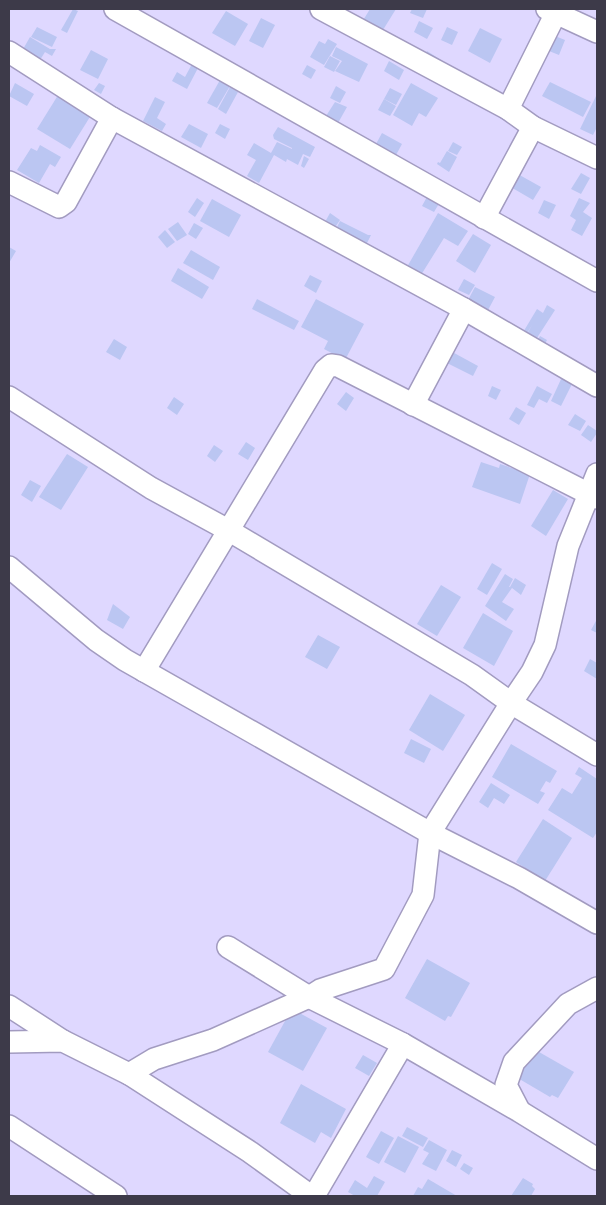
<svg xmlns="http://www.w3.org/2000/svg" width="606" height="1205" viewBox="0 0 606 1205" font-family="Literata,serif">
<rect width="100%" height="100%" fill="#dfd8ff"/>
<g fill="#bbc6f2">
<path d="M73,9L78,11L67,33L61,30Z"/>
<path d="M370,9H396L378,38L359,27Z"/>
<path d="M412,9H427L423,18L410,13Z"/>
<path d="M226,11L248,24L235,46L212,33Z"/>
<path d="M261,18L275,25L263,48L249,41Z"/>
<path d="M419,21L433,28L427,39L414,32Z"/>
<path d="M37,27L57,37L52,47L31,37Z"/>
<path d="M447,27L458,32L452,45L441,40Z"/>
<path d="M480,28L502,39L490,63L468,51Z"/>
<path d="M555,36L565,40L559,55L549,51Z"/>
<path d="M30,37L50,49H56L52,56L45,52L40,60L22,51Z"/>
<path d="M328,39L337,44L324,65L310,57L319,41L325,44Z"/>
<path d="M336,47L368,64L359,82L335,71L342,61L332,56Z"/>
<path d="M91,50L108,59L98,79L80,70Z"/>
<path d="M427,51L441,60L436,69L421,61Z"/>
<path d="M330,56L340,61L334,72L324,67Z"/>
<path d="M389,61L404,70L399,80L384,71Z"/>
<path d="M192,64L198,68L187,89L172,81L177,72L185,77Z"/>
<path d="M307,65L316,70L311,79L302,74Z"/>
<path d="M220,80L230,86L217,108L207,103Z"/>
<path d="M550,82L591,102L583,117L542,96Z"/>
<path d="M15,83L34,94L27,106L9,96Z"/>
<path d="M99,83L105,86L101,94L94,90Z"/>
<path d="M411,83L438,98L426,117L419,113L412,126L393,115Z"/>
<path d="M336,86L346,92L340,103L330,98Z"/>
<path d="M230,87L238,92L226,114L218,109Z"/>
<path d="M390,88L402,94L396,105L384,99Z"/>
<path d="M60,92L93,112L70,149L37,129Z"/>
<path d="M597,94V127L593,135L580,129Z"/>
<path d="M155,97L165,102L157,118L166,124L162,131L143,121Z"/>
<path d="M384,99L396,106L390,116L378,110Z"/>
<path d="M335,102L347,107L338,123L326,116Z"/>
<path d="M189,124L208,134L201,148L181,137Z"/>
<path d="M220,124L230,129L225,139L215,133Z"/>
<path d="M278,127L315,147L310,157L303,154L298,165L287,159L286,162L274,155L259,183L247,176L256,160L247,155L254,143L271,153L277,142L292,149V148L274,139L273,135Z"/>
<path d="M382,133L402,144L396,155L376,144Z"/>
<path d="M453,142L462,147L457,155L448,151Z"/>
<path d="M40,145L61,157L55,167L50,164L39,183L17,170L31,148L37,151Z"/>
<path d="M447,151L457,157L449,172L437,164L438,162L440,163Z"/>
<path d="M304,156L309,159L304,168L301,166Z"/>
<path d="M516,173L541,187L533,200L509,186Z"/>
<path d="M581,173L590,178L581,194L571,189Z"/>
<path d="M428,195L440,202L434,212L422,206Z"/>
<path d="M197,198L204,203L195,217L188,212Z"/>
<path d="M579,198L590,203L583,212L592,218L582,236L571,230L576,220L570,216Z"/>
<path d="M212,199L241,215L229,237L200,221Z"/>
<path d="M544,200L556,205L549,219L538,213Z"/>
<path d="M330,213L340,220L334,229L325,222Z"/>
<path d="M438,213L468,231L458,246L444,238L421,275L407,267Z"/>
<path d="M340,221L368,235H371L366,245L336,229Z"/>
<path d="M178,222L187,235L177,241L168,229Z"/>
<path d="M194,223L203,228L196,239L188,234Z"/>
<path d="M165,230L175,242L167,248L158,237Z"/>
<path d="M473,234L491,245L475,273L456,261Z"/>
<path d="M9,247L16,251L9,263Z"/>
<path d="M191,250L220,267L213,280L183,263Z"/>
<path d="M178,268L209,287L202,299L171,281Z"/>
<path d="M310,275L322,281L316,293L304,286Z"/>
<path d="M464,279L475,285L469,295L458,290Z"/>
<path d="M475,287L495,297L487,312L467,302Z"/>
<path d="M257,299L299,321L294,330L252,309Z"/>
<path d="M316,299L364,324L345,360L324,349L328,341L301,327Z"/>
<path d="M547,305L555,310L535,341L526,336L532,325L526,335L522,334L537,309L543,313Z"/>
<path d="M540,336L547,340L543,348L535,345Z"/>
<path d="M114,339L127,347L120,360L106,352Z"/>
<path d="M445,348L478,366L473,376L439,359Z"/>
<path d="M562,377L573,382L561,406L551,401Z"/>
<path d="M492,386L501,390L496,400L488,396Z"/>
<path d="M537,386L552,394L547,403L539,399L534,408L527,405Z"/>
<path d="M346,392L354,398L346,411L337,404Z"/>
<path d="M174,397L184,404L177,415L167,408Z"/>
<path d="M516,407L526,413L519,425L509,419Z"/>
<path d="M575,414L586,421L580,431L568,425Z"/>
<path d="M588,425L597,431V433L591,442L581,435Z"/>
<path d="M246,442L255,448L248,460L238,454Z"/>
<path d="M214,445L223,451L215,462L207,456Z"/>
<path d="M67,454L88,467L61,510L39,497Z"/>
<path d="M481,462L499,468L500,464L530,474L520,504L472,487Z"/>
<path d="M30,480L41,486L32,502L21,495Z"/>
<path d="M553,490L568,499L546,536L531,526Z"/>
<path d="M492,563L502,569L487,595L477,589Z"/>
<path d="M505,574L513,579L509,587H510L515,578L526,585L521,595L512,588L502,602L514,609L506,621L485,606Z"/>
<path d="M441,585L461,597L437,636L417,624Z"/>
<path d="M113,604L130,617L123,629L107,620Z"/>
<path d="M483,613L513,631L494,666L463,648Z"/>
<path d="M597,619V633L591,630Z"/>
<path d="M318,635L340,647L327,669L305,657Z"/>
<path d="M590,659L597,663V679L584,671Z"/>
<path d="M430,694L465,715L443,751L409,730Z"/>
<path d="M411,739L431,749L424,763L404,753Z"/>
<path d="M511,744L557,771L550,783L546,781L540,791L545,793L538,804L492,777Z"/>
<path d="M579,767L597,779V832L593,838L548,810L562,788L572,794L582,778L575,774Z"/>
<path d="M491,783L510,795L504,804L494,798L488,808L479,802Z"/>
<path d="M543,819L572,838L545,881L516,862Z"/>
<path d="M427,959L470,983L451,1017L448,1016L445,1021L405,998Z"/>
<path d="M294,1010L327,1028L303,1071L268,1052L290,1012Z"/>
<path d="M532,1048L574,1072L558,1098L552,1095L550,1097L516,1077Z"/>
<path d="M363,1055L377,1063L369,1076L355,1068Z"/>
<path d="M301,1084L346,1109L331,1138L321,1132L315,1143L280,1123Z"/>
<path d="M407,1127L428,1138L423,1147L402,1136Z"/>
<path d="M381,1131L394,1138L379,1164L366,1157Z"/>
<path d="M398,1136L419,1147L405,1173L384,1162Z"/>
<path d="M429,1140L447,1150L436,1171L422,1164L429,1153L423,1150Z"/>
<path d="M452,1150L462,1155L456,1167L446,1161Z"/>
<path d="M464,1163L473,1168L469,1175L460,1169Z"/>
<path d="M374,1176L385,1182L377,1196H355L348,1192L355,1180L367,1188Z"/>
<path d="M523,1178L533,1184L532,1186L535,1189L531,1196H511Z"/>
<path d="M428,1179L445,1189L457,1196H413L418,1187L422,1189Z"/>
</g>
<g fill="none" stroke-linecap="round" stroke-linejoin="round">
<defs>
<g id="street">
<path d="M115,9L597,281"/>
<path d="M321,9L508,109L533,127L597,158"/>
<path d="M547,9L597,32"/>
<path d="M9,52L112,118L464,309L597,386"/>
<path d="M508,109L556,13"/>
<path d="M9,182L59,207L66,202L112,118"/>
<path d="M484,218L533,127"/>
<path d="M9,397L151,488L228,530L472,675L511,703L597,755"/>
<path d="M413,405L464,309"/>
<path d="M9,567L96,640L125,660L430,833L519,878L597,923"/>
<path d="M144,671L325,370L331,365L338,366L597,498"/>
<path d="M228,947L309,997L403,1044L519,1111L597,1159"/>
<path d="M9,1006L63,1041"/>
<path d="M9,1042L63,1041L129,1074L154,1059L213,1040L309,997L320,990L384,969L423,895L430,833L511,703L532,672L545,645L568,546L597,474"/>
<path d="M129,1074L250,1152L311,1196"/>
<path d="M519,1110L506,1085L514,1062L568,1004L597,988"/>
<path d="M9,1126L116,1196"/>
<path d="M314,1196L403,1044"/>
</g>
</defs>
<use href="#street" stroke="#a29bc0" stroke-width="24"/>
<use href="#street" stroke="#fff" stroke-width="21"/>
</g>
<rect width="606" height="1205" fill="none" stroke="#3d3a49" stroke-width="20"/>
</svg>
